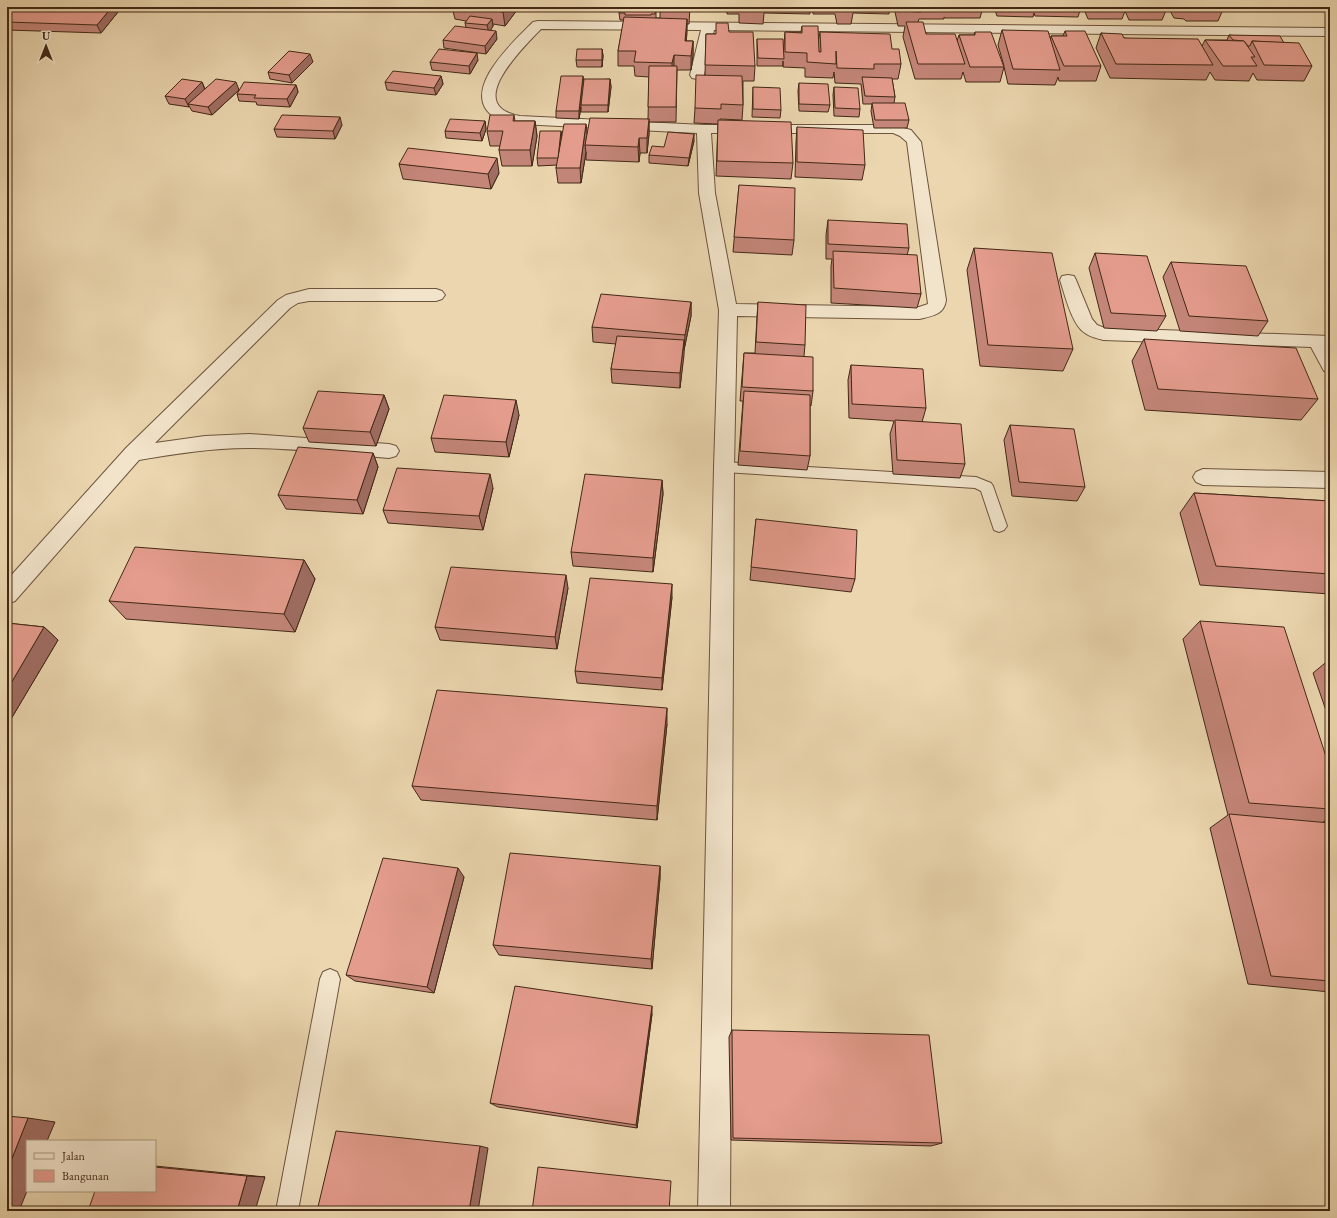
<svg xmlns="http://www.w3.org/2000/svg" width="1337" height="1218" viewBox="0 0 1337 1218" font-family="'EB Garamond',serif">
<rect width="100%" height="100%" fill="#ebd6af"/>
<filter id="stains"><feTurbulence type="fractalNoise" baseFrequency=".005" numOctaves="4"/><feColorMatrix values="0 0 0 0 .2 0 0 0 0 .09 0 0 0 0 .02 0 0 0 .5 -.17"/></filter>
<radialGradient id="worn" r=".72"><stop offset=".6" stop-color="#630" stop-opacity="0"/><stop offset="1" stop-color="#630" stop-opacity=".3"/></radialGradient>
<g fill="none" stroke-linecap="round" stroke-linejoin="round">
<defs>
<g id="service">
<path d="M724,462L976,477L991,483L993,486L1007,526L1004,530L999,532L994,530L981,491L975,488L724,472L719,471L717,467L719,463Z"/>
<path d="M330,969L337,972L340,979L298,1211H276L320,979L323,972Z"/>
</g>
<g id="minor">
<path d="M538,21L1330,28V36L714,30L704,75L702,78L697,79L692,78L690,75L701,30L541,29C523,48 462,106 520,116L704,125H893L911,130L921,142L946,300C944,315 932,316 919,319L737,316L734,467L730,1211H698L714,467L719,310L699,193L697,133L520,124C513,123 505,123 499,120C453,96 513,42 533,22ZM711,133H893L900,136L907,142L928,304L919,307L736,304L715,193Z"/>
<path d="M1068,275L1074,276L1076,280L1092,319L1097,325L1105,328L1330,336V373L1324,371L1311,347L1103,340C1097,338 1090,337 1085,333C1072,325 1065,295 1060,280L1062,276Z"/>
<path d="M309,289H436L442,291L445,295L442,299L436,301H309L298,303L290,308L155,443L205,436L249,434L389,444L396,446L399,451L396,456L389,458C342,454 295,448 248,448C212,448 175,454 139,460L15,601L7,604V580L126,448L278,300L286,295Z"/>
<path d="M1203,469L1330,472V488L1203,485L1196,482L1193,477L1196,472Z"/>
</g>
</defs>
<use href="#service" stroke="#6c543c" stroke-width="2"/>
<use href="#minor" stroke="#6c543c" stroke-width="2"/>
<use href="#service" fill="#f2e4cb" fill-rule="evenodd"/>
<use href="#minor" fill="#f2e4cb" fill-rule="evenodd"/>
</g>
<g fill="#c48679" stroke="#422815">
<path d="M7,7H122L101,33L7,30Z"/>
<path d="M452,7H530L527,11L517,9V10L505,26L493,24V26L490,31L497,39L486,54L444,48L443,40L466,27L465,23L466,21L455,19Z"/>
<path d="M626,7H657V8H656V18H660V7H690L689,24H687L686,41H693V56L691,70H677L676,122H649V134L647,153H640L639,162L586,160V152L581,183H558L556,168L557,165L538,166L537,158L562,138L587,134L648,119L649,77L635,76L634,66H618V51L624,20H620L619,13L625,9Z"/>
<path d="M727,7H810V14L764,13L763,24L739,23V14H727Z"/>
<path d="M813,7H890L889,14L853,13L851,24H837L835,14H813Z"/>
<path d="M894,7H983L980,18H945L944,17V19H919L918,22L926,34L957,41L959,35H974L975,32L1004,66L998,45L1002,30L1050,40L1051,36H1063L1065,31L1101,66L1096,81H1059L1058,77L1055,85L1008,84L1004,67L1000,82H966L963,72L961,79H915L903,37L905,26H898Z"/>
<path d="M994,7H1081L1078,17L1035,16L1034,13L1033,17L997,16Z"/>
<path d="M1083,7H1168L1167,8L1162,20H1129L1125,11L1122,19H1088Z"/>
<path d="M1168,7H1224L1218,21H1186L1184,19L1174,18Z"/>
<path d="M802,26L818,42L820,32L892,49L901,64L898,79H892L895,97L894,103L909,120L907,128H874L871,111L872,104H863L861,84L835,83L834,72L833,78L805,77V68L783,67V61V66H757V39L783,56L785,32H801Z"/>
<path d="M729,32L755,66L754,81H743V105L742,120L720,119V120L793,163L791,179L716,176L718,124L694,123L695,108L705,75L706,34H716Z"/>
<path d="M1101,33L1124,38L1202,46L1205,40H1227L1229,35L1284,43L1312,66L1304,81L1257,80L1253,73L1249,81L1215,80L1210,72L1206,80L1110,78L1096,48Z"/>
<path d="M602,49L603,56L602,67H577L576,60Z"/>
<path d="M478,60L470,74L432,70L430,62Z"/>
<path d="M313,62L292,83L270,79L268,72Z"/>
<path d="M441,76L443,84L436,95L387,90L385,82Z"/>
<path d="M610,79L611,87L608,112H581V107L579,119L556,118V111L583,81Z"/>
<path d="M202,82L205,89L239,90L212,115L192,111L189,106V107L169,104L165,96Z"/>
<path d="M799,83L830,105L828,112L799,111L798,91Z"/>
<path d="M296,85L298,92L290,107L257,105L256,102L239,101L237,94Z"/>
<path d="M753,87L781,110L780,118L752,117Z"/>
<path d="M834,87L860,109L859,117L834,116L833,95Z"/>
<path d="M514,115L515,121H535L537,136L532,166H502L499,150L500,146H490L487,131Z"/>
<path d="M485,121L486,129L482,141L446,138L445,131Z"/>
<path d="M342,125L335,139L277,137L274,129Z"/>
<path d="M797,127L865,165L862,180L795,177L796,142Z"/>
<path d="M694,141L688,166L649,163V155L664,147Z"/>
<path d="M399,164L499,173L491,189L403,179Z"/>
<path d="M739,185L794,240L792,255L733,252Z"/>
<path d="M828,220L909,248L907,255L921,294L917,308L831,303V266L832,259H826V235Z"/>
<path d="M974,248L1073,349L1063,371L980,366L967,270Z"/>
<path d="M1095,253L1166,316L1157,331L1104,328L1089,268Z"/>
<path d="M1171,262L1268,321L1258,336L1180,331L1163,277Z"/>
<path d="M691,302V316L684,350L680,388L612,383L611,369L616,344L593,342L592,327Z"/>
<path d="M758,302L805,345L804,356L813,391L811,406L810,405V456L807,470L738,465L743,401H740L744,353H755L757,317Z"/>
<path d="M1144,339L1318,399L1301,420L1145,410L1132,361Z"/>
<path d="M851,365L926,408L922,422L965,464L960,478L893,474L890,434L894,421L849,418L848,380Z"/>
<path d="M384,395L389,409L376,446L309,442L303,428Z"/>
<path d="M519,415L509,457L435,452L431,438Z"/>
<path d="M1010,425L1085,487L1077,501L1012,496L1004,440Z"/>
<path d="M373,453L378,467L363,514L286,509L278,495Z"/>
<path d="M662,480L663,494L653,572L573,566L571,552Z"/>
<path d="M493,488L483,530L388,523L383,510Z"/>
<path d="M1194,493L1330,501V594L1200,585L1180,513Z"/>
<path d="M756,519L855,579L851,592L750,580Z"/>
<path d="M304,560L315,579L295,632L126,619L109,601Z"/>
<path d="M568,588L557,649L440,640L435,627Z"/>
<path d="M672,597L662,690L577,683L575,671Z"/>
<path d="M1200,621L1330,769V818L1323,822L1330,823V992L1248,984L1210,828L1228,815L1183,639Z"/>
<path d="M7,623L44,627L58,640L11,719H7Z"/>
<path d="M1330,659V722L1313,673Z"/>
<path d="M667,724L657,820L421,800L412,786Z"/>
<path d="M660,866V878L652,969L499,955L493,945Z"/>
<path d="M464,877L434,993L355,981L346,975Z"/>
<path d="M652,1014L637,1128L498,1107L490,1103Z"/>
<path d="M732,1030L942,1143L931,1146L731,1140L729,1037Z"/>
<path d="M155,1166L265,1177L155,1191Z"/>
</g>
<g fill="#a06d63" stroke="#422815">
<path d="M112,7H122L101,33L97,25Z"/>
<path d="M507,7H517V10L505,26L503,12Z"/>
<path d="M526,7H530L527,11Z"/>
<path d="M492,19L493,26L489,33L487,25Z"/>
<path d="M687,19V34L684,56L685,41Z"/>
<path d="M496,31L497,39L486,54L485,46Z"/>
<path d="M693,41V56L691,70V56Z"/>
<path d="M602,49L603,56L602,67Z"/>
<path d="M477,53L478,60L470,74L469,66Z"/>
<path d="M310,54L313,62L292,83L289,75Z"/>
<path d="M674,55V70L672,78V63Z"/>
<path d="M441,76L443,84L436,95L434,88Z"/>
<path d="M583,76L584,84L579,119V111Z"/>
<path d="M610,79L611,87L608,112V105Z"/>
<path d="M202,82L205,90L188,104L189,106V107L185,99Z"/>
<path d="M236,82L239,90L212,115L208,107Z"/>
<path d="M296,85L298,92L290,107L287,99Z"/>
<path d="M340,117L342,125L335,139L333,131Z"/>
<path d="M649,119V134L647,153V138Z"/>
<path d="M485,121L486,129L482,141L480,133Z"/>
<path d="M535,121L537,136L532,166L530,150Z"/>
<path d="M586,124L588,140L585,145L586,152L581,183L580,168Z"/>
<path d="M561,131L562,139L558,158Z"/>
<path d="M694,134V141L688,166L689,158Z"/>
<path d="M639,138L640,153L639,162L638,147Z"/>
<path d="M497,158L499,173L491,189L488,174Z"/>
<path d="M691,302V316L684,350L685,335Z"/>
<path d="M684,340V355L680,388V373Z"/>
<path d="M384,395L389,409L376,446L370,432Z"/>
<path d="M516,400L519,415L509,457L506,442Z"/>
<path d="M373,453L378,467L363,514L357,500Z"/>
<path d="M490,474L493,488L483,530L479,516Z"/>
<path d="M662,480L663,494L653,572V558Z"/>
<path d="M304,560L315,579L295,632L284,614Z"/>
<path d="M566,575L568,588L557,649L555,637Z"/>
<path d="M672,584V597L662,690V678Z"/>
<path d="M44,627L58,640L11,719L7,716V690Z"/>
<path d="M667,708V724L657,820V806Z"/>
<path d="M660,866V878L652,969L651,959Z"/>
<path d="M458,868L464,877L434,993L427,987Z"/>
<path d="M652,1006V1014L637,1128L636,1125Z"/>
<path d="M28,1118L55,1122L47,1141H27V1191L19,1211H7V1171Z"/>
<path d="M480,1146L488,1148L478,1211H469Z"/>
<path d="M247,1176L265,1177L255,1211H237Z"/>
</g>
<g fill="#e49c8d" stroke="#422815">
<path d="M7,7H112L97,25L7,22Z"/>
<path d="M470,7H507L503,12Z"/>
<path d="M626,7H656L655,14H651V15H625V13H619L620,9H625Z"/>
<path d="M660,7H690L689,9H660Z"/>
<path d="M740,7H764V9L740,8Z"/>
<path d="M838,7H853V9H839Z"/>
<path d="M900,7H919L921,12L901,11Z"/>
<path d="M470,16L492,19L487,25L465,23Z"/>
<path d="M624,17L687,19L685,41H693L691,56L674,55L672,63L634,62L636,51H618Z"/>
<path d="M906,22H923L926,34H955L965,64H918Z"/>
<path d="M716,23H728L729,32H753L755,66L705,65L706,34H716Z"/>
<path d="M455,26L496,31L485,46L443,40Z"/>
<path d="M802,26H818L819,52H821L820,32L890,34L892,49H899L901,64H874V69L837,68L836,51V64L807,62V53L785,52V32L802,33Z"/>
<path d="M1002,30L1048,31L1060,70L1013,69Z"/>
<path d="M1065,31H1085L1101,66H1064L1051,36H1067Z"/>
<path d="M975,32H991L1004,67H970L959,35H975Z"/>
<path d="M1101,33L1122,34L1124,38L1198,39L1213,65L1116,64Z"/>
<path d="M1229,35L1280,36L1284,43L1252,41L1250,46H1248L1244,41L1233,40Z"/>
<path d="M757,39H783L784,59L758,58Z"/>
<path d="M1205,40L1244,41L1255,57H1251L1257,66H1223Z"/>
<path d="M1252,41L1299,43L1312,66L1264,65Z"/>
<path d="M439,49L477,53L469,66L430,62Z"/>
<path d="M577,49H602V60H576Z"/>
<path d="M289,51L310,54L289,75L268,72Z"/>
<path d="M649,66H677L676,107H648Z"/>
<path d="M393,71L441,76L434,88L385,82Z"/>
<path d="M696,75L742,76L743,105L721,104V109L695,108Z"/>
<path d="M561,76H583L579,111H556Z"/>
<path d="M862,77L892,78L895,97L865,96Z"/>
<path d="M182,79L202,82L185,99L165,96Z"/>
<path d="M216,79L236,82L208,107L188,104Z"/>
<path d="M584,79H610L608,105H581Z"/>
<path d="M244,82L296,85L287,99L254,98L256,95L237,94Z"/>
<path d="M799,83L828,84L830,105L799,104Z"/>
<path d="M753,87L780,88L781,110L753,109Z"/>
<path d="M834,87L858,88L860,109L835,108Z"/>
<path d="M872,103H905L909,120H875Z"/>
<path d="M282,115L340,117L333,131L274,129Z"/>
<path d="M490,115H514L513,121H535L530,150H499L503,131H487Z"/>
<path d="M590,118L649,119L647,138H639L638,147L585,145Z"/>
<path d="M450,119L485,121L480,133L445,131Z"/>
<path d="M718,120L791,122L793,163L717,161Z"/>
<path d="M564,124H586L580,168H556Z"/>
<path d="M797,127L863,130L865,165L797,162Z"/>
<path d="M540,131H561L558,158H537Z"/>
<path d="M668,132L694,134L689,158L649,155L652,146L664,147Z"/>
<path d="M408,148L497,158L488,174L399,164Z"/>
<path d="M739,185L795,188L794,240L734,237Z"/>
<path d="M828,220L907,224L909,248L828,244Z"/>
<path d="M974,248L1052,253L1073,349L988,345Z"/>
<path d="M833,251L917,255L921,294L834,288Z"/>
<path d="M1095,253L1147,256L1166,316L1111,313Z"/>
<path d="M1171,262L1246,266L1268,321L1189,316Z"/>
<path d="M601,294L691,302L685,335L592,327Z"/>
<path d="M758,302L806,305L805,345L756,342Z"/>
<path d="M617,336L684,340L680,373L611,369Z"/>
<path d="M1144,339L1296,348L1318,399L1158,389Z"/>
<path d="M744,353L813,357V391L742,387Z"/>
<path d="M851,365L923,369L926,408L852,404Z"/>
<path d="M318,391L384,395L370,432L303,428Z"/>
<path d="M744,391L810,395V456L740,451Z"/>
<path d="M444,395L516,400L506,442L431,438Z"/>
<path d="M895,420L961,424L965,464L897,460Z"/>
<path d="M1010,425L1074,429L1085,487L1019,482Z"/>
<path d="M298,447L373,453L357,500L278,495Z"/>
<path d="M397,468L490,474L479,516L383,510Z"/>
<path d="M585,474L662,480L653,558L571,552Z"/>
<path d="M1194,493L1330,501V574L1216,566Z"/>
<path d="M756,519L857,530L855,579L751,567Z"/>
<path d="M135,547L304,560L284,614L109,601Z"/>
<path d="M451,567L566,575L555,637L435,627Z"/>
<path d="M590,578L672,584L662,678L575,671Z"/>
<path d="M1200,621L1284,627L1330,769V809L1249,803Z"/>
<path d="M7,623L44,627L7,690Z"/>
<path d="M437,690L667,708L657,806L412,786Z"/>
<path d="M1229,814L1330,823V981L1271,976Z"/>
<path d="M510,853L660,866L651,959L493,945Z"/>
<path d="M383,858L458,868L427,987L346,975Z"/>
<path d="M515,986L652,1006L636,1125L490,1103Z"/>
<path d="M732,1030L929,1035L942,1143L733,1138Z"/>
<path d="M7,1116L28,1118L7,1171Z"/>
<path d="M336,1131L480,1146L469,1211H317Z"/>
<path d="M155,1167L247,1176L237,1211H88L95,1191H155Z"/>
<path d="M538,1167L671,1181L669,1211H532Z"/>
</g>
<rect width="1337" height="1218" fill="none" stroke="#ebd6af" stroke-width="24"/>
<rect x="8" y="8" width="1321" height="1202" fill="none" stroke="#422815" stroke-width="2"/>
<rect x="12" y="12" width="1313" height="1194" fill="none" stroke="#422815"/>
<rect x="26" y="1140" width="130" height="52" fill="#f2e4cb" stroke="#ac9982"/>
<rect x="34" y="1153" width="20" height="6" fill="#f2e4cb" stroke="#ac9982"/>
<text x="62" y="1160" font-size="12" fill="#422815">Jalan</text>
<rect x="34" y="1170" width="20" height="12" fill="#e49c8d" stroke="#ac9982"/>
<text x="62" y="1180" font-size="12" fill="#422815">Bangunan</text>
<g transform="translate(46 46)" stroke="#f2e4cb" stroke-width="3" paint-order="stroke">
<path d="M0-3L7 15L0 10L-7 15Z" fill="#422815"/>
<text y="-6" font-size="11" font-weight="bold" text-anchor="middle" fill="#422815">U</text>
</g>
<rect width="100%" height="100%" filter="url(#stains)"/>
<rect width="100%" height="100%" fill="url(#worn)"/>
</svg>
